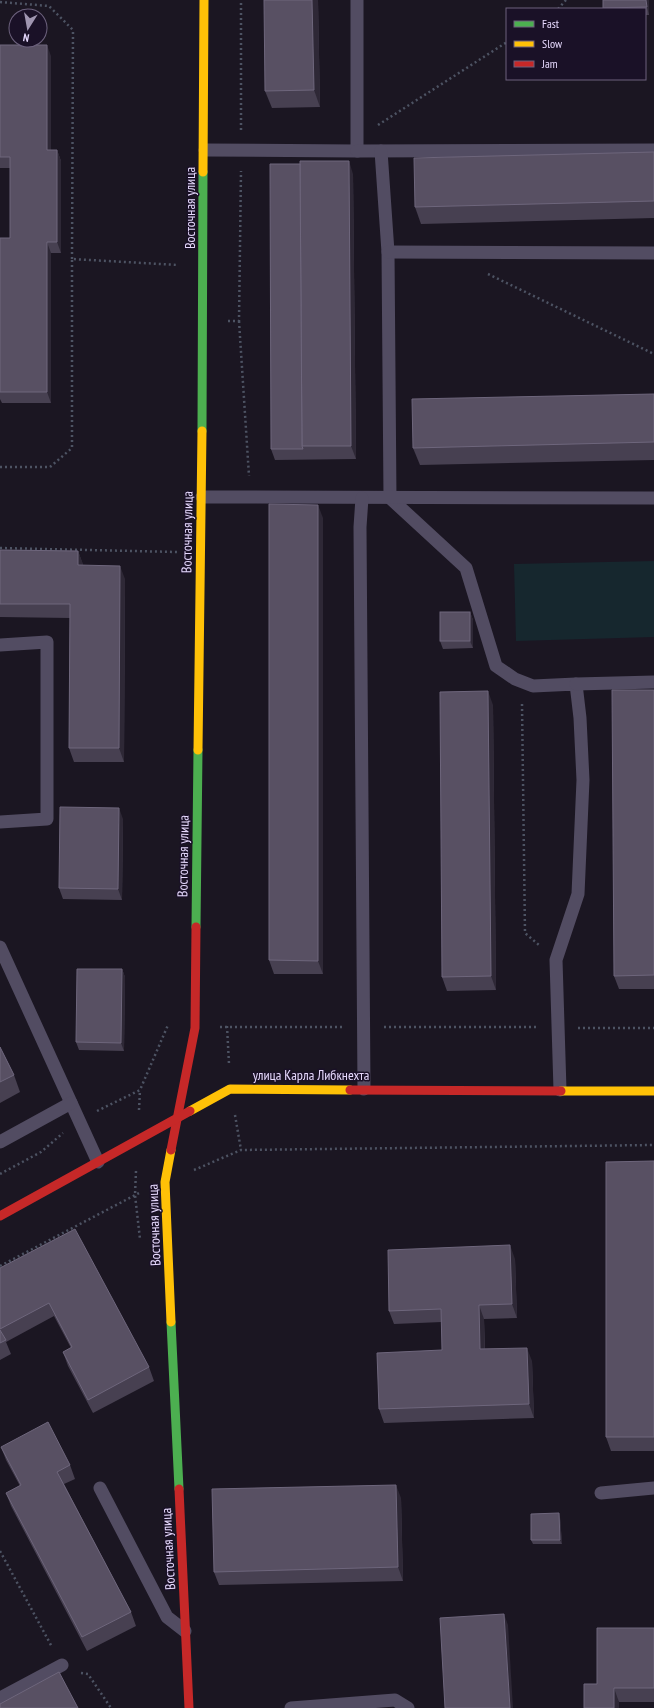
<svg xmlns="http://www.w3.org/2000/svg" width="654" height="1708" viewBox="0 0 654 1708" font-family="'PT Sans Narrow',sans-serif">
<rect width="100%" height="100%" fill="#1b1622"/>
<path fill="#16272e" d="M654,561V637L516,641L514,564Z"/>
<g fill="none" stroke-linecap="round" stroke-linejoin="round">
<g stroke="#4d5363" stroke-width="2.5" stroke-dasharray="2 3" stroke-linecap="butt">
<path d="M0,2L49,6L73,30L72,259"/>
<path d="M558,9L566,0"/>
<path d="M378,125L507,42"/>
<path d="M241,130V0"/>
<path d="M488,274L654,354"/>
<path d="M228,321H239L241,171"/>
<path d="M239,321L249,476"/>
<path d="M0,467H50L72,448V259L178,265"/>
<path d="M0,548L177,552"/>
<path d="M522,704L525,933L539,945"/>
<path d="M227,1026L229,1064"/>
<path d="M220,1027H343"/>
<path d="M384,1027H537"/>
<path d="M578,1028H654"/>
<path d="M139,1110L140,1090"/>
<path d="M97,1111L140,1090L168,1025"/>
<path d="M235,1115L241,1150"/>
<path d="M194,1170L241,1150L654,1145"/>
<path d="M136,1171L135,1195L140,1239"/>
<path d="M0,1174L41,1152L63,1133"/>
<path d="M0,1266L141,1192"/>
<path d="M0,1551L52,1647"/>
<path d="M81,1673L88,1674L111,1708"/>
</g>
<g stroke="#524c62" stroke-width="13">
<path d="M205,150L357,151V0"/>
<path d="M357,151L654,150"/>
<path d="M381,151L388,252L390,498L466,568L496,666L515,679L533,686L576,684L580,718L583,780L578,894L556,960L560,1090"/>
<path d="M388,252L654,253"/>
<path d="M202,497L654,498"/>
<path d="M362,498L360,527L364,1089"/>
<path d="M0,645L47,642V819L0,822"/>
<path d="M576,684L654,682"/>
<path d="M0,947L98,1162"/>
<path d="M0,1142L71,1103"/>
<path d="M100,1488L167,1617L185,1631"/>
<path d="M601,1493L654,1488"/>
<path d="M0,1698L62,1665"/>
<path d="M291,1708L395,1700L408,1708"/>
</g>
<g stroke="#4caf50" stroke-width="9">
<path d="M202,431L203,172"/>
<path d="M196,927L198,750"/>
<path d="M171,1322L179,1489"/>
</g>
<g stroke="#ffc107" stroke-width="9">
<path d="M203,172L204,0"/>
<path d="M198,750L202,431"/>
<path d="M561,1091H654"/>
<path d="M190,1111L230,1089L350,1090"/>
<path d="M171,1150L165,1182L171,1322"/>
</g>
<g stroke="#c62828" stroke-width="9">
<path d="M350,1090L561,1091"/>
<path d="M171,1150L195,1028L196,927"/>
<path d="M0,1216L190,1111"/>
<path d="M179,1489L189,1708"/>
</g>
</g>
<g fill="#474051">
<path d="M318,0L320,107L272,108L265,91Z"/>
<path d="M603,0H649V15H645V9H604Z"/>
<path d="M0,45L51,56V150H57L61,161V253H51V403H2L0,399V238H10V168H0Z"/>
<path d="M654,152V218L421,224L415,207Z"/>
<path d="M353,174L356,459L275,460L271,449Z"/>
<path d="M654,394V460L420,465L413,448Z"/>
<path d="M323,518V974H274L269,960Z"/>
<path d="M0,550L78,551L83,565L125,579L124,762H74L69,748L70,618L0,617Z"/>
<path d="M470,612L473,620V648L443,649L440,641Z"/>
<path d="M654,690V989H619L614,976Z"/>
<path d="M493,705L496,990L447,991L442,977Z"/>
<path d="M123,819L122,900L63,899L59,888Z"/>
<path d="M122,969L125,977L124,1051L79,1050L76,1042Z"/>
<path d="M0,1047L14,1075L20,1092L0,1103Z"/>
<path d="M654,1161V1451H611L606,1437Z"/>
<path d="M515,1259L517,1318L484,1319L485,1349L532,1361L534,1418L384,1423L379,1409L442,1350V1322L394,1324L389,1311Z"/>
<path d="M0,1268L149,1367L154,1381L93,1413L68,1366L63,1352L71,1348L54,1316L6,1342L11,1354L0,1360Z"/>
<path d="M1,1447L70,1465L75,1479L64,1484L131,1612L136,1626L87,1651L11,1506L6,1493L20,1486L6,1460Z"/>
<path d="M401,1498L403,1581L219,1585L214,1572Z"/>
<path d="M560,1517L562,1544H533L531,1540Z"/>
<path d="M654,1628V1702H619L597,1684Z"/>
</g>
<g fill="#2e2836">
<path d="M312,0H318L320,107L314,90Z"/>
<path d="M646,0H649V15L647,7Z"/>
<path d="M47,45L51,56V161L47,150Z"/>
<path d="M57,150L61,161V253L57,242Z"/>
<path d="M349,161L353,174L356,459L351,446Z"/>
<path d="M47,242L51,253V403L47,392Z"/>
<path d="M318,505L323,518V974L318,961Z"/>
<path d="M78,551L83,564V579L78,565Z"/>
<path d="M120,566L125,579L124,762L119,748Z"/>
<path d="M470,612L473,620V648L470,641Z"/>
<path d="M488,691L493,705L496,990L491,976Z"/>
<path d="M119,808L123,819L122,900L118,889Z"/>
<path d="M122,969L125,977L124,1051L121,1043Z"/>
<path d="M510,1245L515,1259L517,1318L512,1304Z"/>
<path d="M479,1305L484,1319L485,1363L480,1349Z"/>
<path d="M527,1348L532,1361L534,1418L529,1404Z"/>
<path d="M396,1485L401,1498L403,1581L398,1567Z"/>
<path d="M559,1513L560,1517L562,1544L560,1540Z"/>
<path d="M504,1614L508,1625L513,1708H510Z"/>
<path d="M614,1688L619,1702V1708H614Z"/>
</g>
<g fill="#585063" stroke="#6e667c">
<path d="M264,0H312L314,90L265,91Z"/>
<path d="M603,0H646L647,7L603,8Z"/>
<path d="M0,45H47V150H57V242H47V392H0V238H10V157H0Z"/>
<path d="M654,152V201L415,207L414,158Z"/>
<path d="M300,161H349L351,446H302Z"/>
<path d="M270,164H300L302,446L303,449H271Z"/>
<path d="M654,394V442L413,448L412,399Z"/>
<path d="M269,504L318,505V961L269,960Z"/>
<path d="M0,550L78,551V565L120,566L119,748H69L70,604H0Z"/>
<rect x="440" y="612" width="30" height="29"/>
<path d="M612,690H654V975L614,976Z"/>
<path d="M488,691L491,976L442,977L440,692Z"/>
<path d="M60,807L119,808L118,889L59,888Z"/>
<path d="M77,969H122L121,1043L76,1042Z"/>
<path d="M0,1047L14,1075L0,1082Z"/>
<path d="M654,1161V1437H606V1162Z"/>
<path d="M75,1229L149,1367L88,1400L63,1352L72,1347L49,1303L0,1329V1268Z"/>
<path d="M510,1245L512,1304L479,1305L480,1349L527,1348L529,1404L379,1409L377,1353L442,1350L441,1309L389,1311L388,1250Z"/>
<path d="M0,1330L6,1340L0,1343Z"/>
<path d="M48,1422L70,1465L57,1472L131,1612L82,1637L6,1493L21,1485L1,1447Z"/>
<path d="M396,1485L398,1567L214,1572L212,1489Z"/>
<path d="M559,1513L560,1540H531V1514Z"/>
<path d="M504,1614L510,1708H445L440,1618Z"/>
<path d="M597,1628H654V1688H614V1708H584V1684H597Z"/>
<path d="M59,1672L78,1708H0V1704Z"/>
</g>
<g text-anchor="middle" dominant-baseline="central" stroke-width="3" stroke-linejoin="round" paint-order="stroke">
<g font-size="14" fill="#e6d9fd" stroke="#1a1127">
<text transform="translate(190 208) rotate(-90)">Восточная улица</text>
<text transform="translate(187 532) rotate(-89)">Восточная улица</text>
<text transform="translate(183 856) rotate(-89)">Восточная улица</text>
<text x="311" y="1075">улица Карла Либкнехта</text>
<text transform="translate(154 1225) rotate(-92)">Восточная улица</text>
<text transform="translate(168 1549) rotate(-93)">Восточная улица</text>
</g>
</g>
<rect x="506" y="8" width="140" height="72" fill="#1a1127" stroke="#6c617d"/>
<rect x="514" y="21" width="20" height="6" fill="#4caf50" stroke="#6c617d"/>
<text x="542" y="28" font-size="12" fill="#e6d9fd">Fast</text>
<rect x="514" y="41" width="20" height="6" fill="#ffc107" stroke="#6c617d"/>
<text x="542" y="48" font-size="12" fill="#e6d9fd">Slow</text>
<rect x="514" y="61" width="20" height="6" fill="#c62828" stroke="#6c617d"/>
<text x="542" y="68" font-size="12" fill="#e6d9fd">Jam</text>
<g transform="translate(28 28) rotate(191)"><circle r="19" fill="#1a1127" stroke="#6c617d"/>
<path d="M0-3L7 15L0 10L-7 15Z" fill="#9f95b0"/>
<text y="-6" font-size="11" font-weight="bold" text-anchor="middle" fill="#e6d9fd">N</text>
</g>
</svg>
